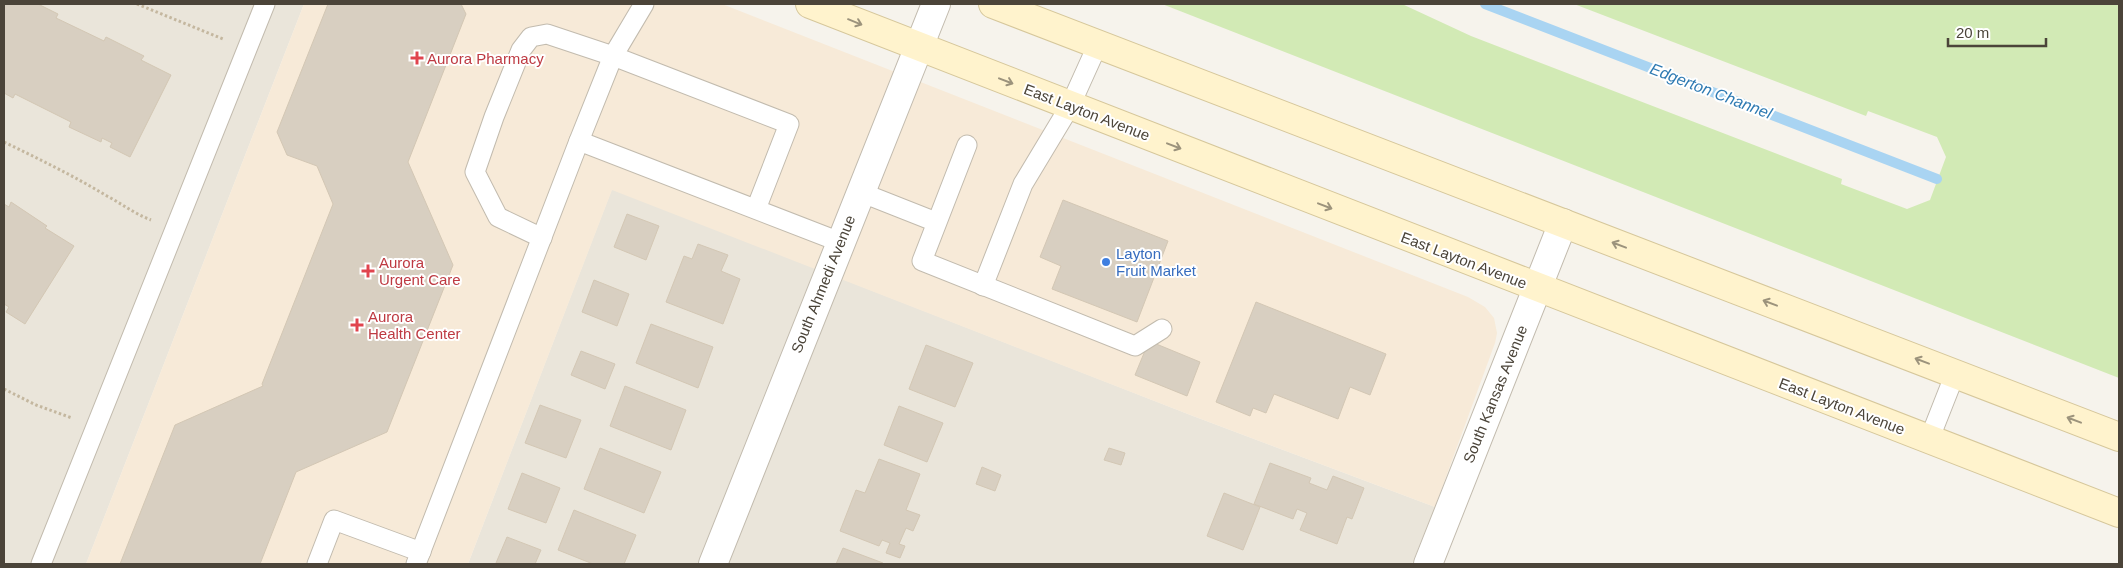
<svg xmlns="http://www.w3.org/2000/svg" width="2123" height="568" viewBox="0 0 2123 568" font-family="Arial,sans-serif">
<rect width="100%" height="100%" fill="#f6f3ec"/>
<g fill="#eae5da">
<path d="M4,4H304L86,564H4Z"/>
<path d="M612,189L1193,416L1435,507L1412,564H468Z"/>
</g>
<path fill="#f7ead8" d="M304,4H722L1468,297L1485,307L1494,318L1497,333L1495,343L1435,507L1193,416L612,190L468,564H86Z"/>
<path fill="#d2eab5" d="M1162,4H1402L1471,36L1842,179L1841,184L1907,209L1930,200L1946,157L1937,137L1868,111L1866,116L1574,4H2119V378Z"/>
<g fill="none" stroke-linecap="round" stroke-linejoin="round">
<path stroke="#a9d4f2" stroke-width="10" d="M1485,4L1937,179"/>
</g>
<g fill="#d8cfc1" stroke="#d3c7b4">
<path d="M4,4H38L58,14L56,18L104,41L106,37L144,56L141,60L171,75L130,157L110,147L112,143L102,138L101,142L69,127L71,122L15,94L13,98L4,93Z"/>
<path d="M328,4H461L466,14L408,162L453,265L387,432L296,472L260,564H120L175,425L263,386L262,384L333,204L317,166L287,155L277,132Z"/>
<path d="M1063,200L1168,241L1137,322L1052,289L1061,266L1040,257Z"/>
<path d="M11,202L47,226L45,228L74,246L25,324L6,312L9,307L4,304V204L9,207Z"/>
<path d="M627,214L659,226L646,260L614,247Z"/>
<path d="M698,244L728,255L721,271L740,279L723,324L666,302L684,256L692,259Z"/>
<path d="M594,280L629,294L617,326L582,312Z"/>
<path d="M1256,302L1386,354L1370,395L1350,387L1338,419L1274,394L1266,413L1253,408L1250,416L1216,402Z"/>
<path d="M651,324L713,347L698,388L636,363Z"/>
<path d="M1149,341L1200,362L1187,396L1135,375Z"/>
<path d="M926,345L973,363L955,407L909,389Z"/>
<path d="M581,351L615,364L605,389L571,375Z"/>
<path d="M625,386L686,410L671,450L610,426Z"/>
<path d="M540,405L581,420L566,458L525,443Z"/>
<path d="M899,406L943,423L927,462L884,445Z"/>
<path d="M600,448L661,472L644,513L584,489Z"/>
<path d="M1109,448L1125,453L1121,465L1104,460Z"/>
<path d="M879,459L920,474L906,510L920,515L913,531L906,528L899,544L905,546L900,558L886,553L890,543L882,540L879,546L840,531L856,490L865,493Z"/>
<path d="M1270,463L1311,478L1309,483L1327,490L1333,476L1364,488L1352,519L1347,517L1337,544L1300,530L1307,513L1297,509L1293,519L1254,504Z"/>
<path d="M982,467L1001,475L995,491L976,484Z"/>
<path d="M522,473L560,488L546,523L508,509Z"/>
<path d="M1224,493L1260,507L1243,550L1207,536Z"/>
<path d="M574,510L636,535L624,564H593L558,550Z"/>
<path d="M507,537L541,550L535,564L496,563Z"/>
<path d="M843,548L883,563V564H836Z"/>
</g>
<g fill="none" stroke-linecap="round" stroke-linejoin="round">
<defs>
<g id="service">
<path d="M579,141L840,242"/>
<path d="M967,145L922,261L1135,346L1162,329"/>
<path d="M860,192L936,222"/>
<path d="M542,238L498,217L475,172L494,117L521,50L531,37L547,34L613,56L789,124L756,209"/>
<path d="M983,286L1023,184L1070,106L1098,44"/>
<path d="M1929,440L1955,374"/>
<path d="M41,564L265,4"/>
<path d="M317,564L334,520L421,552"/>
<path d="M416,564L579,141L613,56L644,4"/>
</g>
<g id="minor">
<path d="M713,564L936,4"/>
<path d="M1428,564L1563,223"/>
</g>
<g id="secondary">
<path d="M810,4L2119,513"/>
<path d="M993,4L2119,437"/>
</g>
</defs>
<use href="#service" stroke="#c2bbae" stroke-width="21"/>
<use href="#minor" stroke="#c2bbae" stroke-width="30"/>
<use href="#secondary" stroke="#d6c79b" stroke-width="30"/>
<g stroke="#c4b79f" stroke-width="3" stroke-dasharray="2.5 2.5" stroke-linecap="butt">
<path d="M137,4L223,39"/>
<path d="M4,142C39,159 74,176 107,196C122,204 135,214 151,220"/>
<path d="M4,389L36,405L72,418"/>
</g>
<use href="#service" stroke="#fff" stroke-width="19"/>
<use href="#minor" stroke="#fff" stroke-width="28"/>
<use href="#secondary" stroke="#fff3cd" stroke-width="28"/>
</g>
<defs><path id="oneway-shaft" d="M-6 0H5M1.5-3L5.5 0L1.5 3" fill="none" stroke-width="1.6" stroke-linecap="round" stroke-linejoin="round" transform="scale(1.25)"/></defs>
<g stroke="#9c937c">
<use href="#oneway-shaft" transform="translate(855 22) rotate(22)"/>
<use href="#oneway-shaft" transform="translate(1006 81) rotate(21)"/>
<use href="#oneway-shaft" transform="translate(1174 146) rotate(21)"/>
<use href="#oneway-shaft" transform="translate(1325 206) rotate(21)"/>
<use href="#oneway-shaft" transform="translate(1619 245) rotate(-159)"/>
<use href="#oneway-shaft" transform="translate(1770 303) rotate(-159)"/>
<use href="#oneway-shaft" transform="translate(1922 361) rotate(-159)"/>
<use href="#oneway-shaft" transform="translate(2074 420) rotate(-159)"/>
</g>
<g fill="#e0444e" stroke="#fff" stroke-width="2">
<path d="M414.5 50.5h5v5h5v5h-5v5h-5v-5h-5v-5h5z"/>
<path d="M365.5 263.5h5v5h5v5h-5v5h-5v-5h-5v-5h5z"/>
<path d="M354.5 317.5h5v5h5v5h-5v5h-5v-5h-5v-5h5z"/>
</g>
<circle fill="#3f7fe0" stroke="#fff" stroke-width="2" cx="1106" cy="262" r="5"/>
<g text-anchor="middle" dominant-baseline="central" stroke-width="4" stroke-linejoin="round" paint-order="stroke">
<g font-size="15" fill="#be3a42" stroke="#fff" text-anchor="start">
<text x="427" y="58">Aurora Pharmacy</text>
<text x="379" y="262">Aurora<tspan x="379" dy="17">Urgent Care</tspan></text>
<text x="368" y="316">Aurora<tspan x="368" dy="17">Health Center</tspan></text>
</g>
<g font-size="15" fill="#4b4439" stroke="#fff">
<text transform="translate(1087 112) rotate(21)">East Layton Avenue</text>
<text transform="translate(1464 260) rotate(21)">East Layton Avenue</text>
<text transform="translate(823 284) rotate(-68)">South Ahmedi Avenue</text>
<text transform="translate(1495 394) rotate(-68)">South Kansas Avenue</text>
<text transform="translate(1842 406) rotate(21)">East Layton Avenue</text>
</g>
<g font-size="15" fill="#366cbe" stroke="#fff" text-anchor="start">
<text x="1116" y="253">Layton<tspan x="1116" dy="17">Fruit Market</tspan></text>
</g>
<g font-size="16" font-style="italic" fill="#2e7ab2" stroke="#fff">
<text transform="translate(1711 91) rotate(21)">Edgerton Channel</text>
</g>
</g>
<rect width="2123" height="568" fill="none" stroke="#4b4439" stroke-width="10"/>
<path d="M1948 38v8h98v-8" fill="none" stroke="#4b4439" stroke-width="2.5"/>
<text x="1956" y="38" font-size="15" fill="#4b4439" stroke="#ffffff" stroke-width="4" paint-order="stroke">20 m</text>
</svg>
